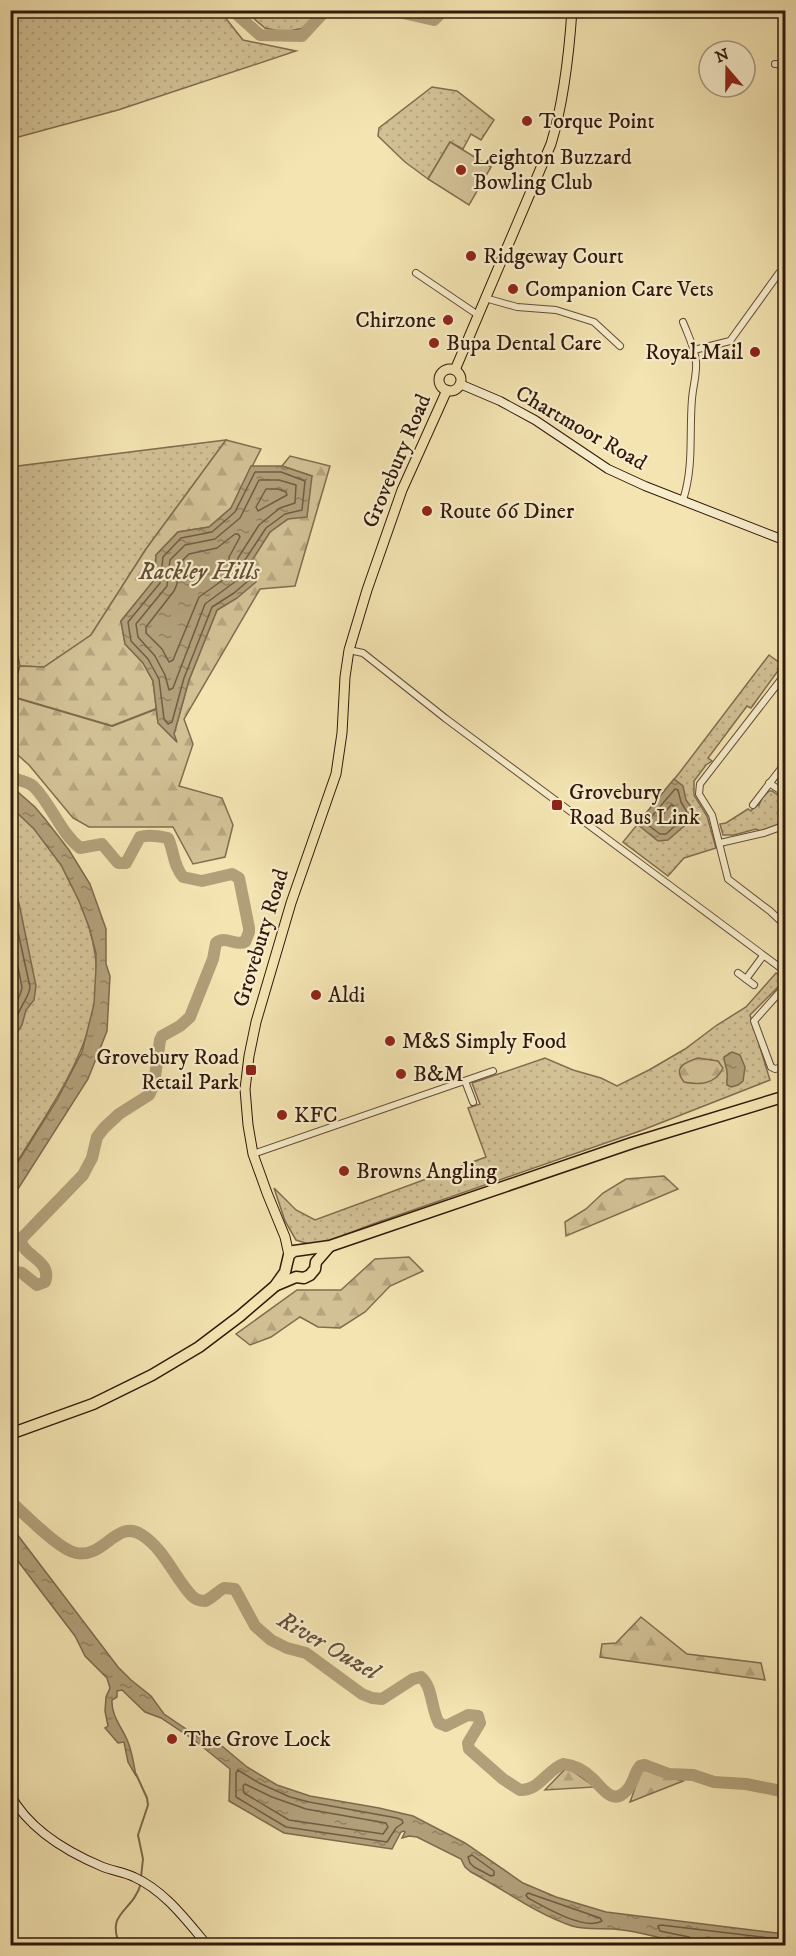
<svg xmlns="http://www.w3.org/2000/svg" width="796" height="1956" viewBox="0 0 796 1956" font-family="'IM FELL DW Pica',serif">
<defs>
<pattern id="grass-dots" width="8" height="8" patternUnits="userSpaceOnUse" patternTransform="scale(1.5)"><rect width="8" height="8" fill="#d2c195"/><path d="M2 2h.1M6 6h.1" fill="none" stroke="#b5a57f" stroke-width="1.8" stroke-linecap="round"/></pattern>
<pattern id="forest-firs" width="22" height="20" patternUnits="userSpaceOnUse" patternTransform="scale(1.5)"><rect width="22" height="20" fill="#d2c195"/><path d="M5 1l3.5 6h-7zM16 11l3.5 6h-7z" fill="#b5a57f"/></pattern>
<pattern id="water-ripples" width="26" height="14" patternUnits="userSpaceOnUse" patternTransform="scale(1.5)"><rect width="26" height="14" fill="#b19f79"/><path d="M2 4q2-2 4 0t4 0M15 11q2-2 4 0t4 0" fill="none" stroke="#918162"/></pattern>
</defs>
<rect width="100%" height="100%" fill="#f3e4b1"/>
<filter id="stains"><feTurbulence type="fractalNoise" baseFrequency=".00333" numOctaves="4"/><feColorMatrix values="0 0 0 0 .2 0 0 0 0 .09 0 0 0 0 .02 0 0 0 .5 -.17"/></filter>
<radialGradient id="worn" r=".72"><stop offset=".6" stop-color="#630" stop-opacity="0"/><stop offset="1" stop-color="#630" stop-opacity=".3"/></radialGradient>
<g fill="url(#grass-dots)" stroke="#826c50" stroke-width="1.5">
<path d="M11,10L220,11L243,40L296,51L118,110L11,139Z"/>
<path d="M245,11H320L304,28L284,32L265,28Z"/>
<path d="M432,87L457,91L494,120L481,140L471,134L463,149L450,142L428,179L405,162L378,136L379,128Z"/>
<path d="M226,440L146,549L91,635L44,667L20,666L11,625L10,467Z"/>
<path d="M769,655L784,666L780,668L751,708L747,706L708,758L712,761L706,765L694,781V795L707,816L716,848L684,858L668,876L623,842L680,772Z"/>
<path d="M769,791H772L785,800V819L780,821L777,825L760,831L756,829L734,835H723L720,824L726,823L748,809L751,811L755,806L759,805L762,798Z"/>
<path d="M11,807C30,822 49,844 62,866C66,874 69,882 74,890C132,1004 67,1079 11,1172Z"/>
<path d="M776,973L785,980L750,1015L770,1080L640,1131L373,1224L326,1242L309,1244L296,1240L285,1221L274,1188L296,1210L315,1220L486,1157L468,1108L480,1104L472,1083L545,1058L573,1070L601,1078L617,1086L649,1070L685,1049L717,1025L746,1007Z"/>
</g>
<g fill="url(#forest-firs)" stroke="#826c50" stroke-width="1.5">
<path d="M226,440L261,449L231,508L209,527L178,532L156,555L155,579L121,621L125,644L143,663L153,681L158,723L176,741L174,734L189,680L217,610L237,598L250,562L270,532L288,519L312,476L282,466L290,456L330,466L295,586L260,589L184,719L193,744L179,786L222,798L233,825L225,857L193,864L173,827H89L73,818L29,765L11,749V695L20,666L44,667L91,635L146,549Z"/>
<path d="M698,1058L718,1061L723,1068C715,1085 699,1085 684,1082C672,1067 686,1062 698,1058Z"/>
<path d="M664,1176L678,1189L566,1236L565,1222L586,1209L603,1193L626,1179Z"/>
<path d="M409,1257L423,1271L390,1286L365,1312L340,1328L318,1327L300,1317L271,1337L250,1345L236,1334L297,1290H341L375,1259Z"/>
<path d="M641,1617L687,1654L761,1663L765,1680L600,1657L602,1644L616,1643Z"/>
<path d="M567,1767L595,1787L545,1790Z"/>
<path d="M642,1769L683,1781L630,1802Z"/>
</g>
<path fill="#d2c195" stroke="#826c50" stroke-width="1.5" d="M450,142L491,167L469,205L428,179Z"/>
<g fill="url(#water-ripples)" stroke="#7e694d" stroke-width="1.5">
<path d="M251,466H282L312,476L307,517L288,519L270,532L251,562L256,582L237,598L217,610L189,680L174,734L177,742L158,723L153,681L143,663L125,644L121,621L155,579L156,555L178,532L209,527L231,508Z"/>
<path d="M674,779L683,786L686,800L697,815L668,840L658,841L637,824Z"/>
<path d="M11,786L35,807L45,819L69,850L90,884L106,929V964L110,976L107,1031L88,1079L11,1200V1173L57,1100L82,1052L94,1004L96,967V953L89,927L79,901L61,865L34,829L11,807Z"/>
<path d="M11,882L15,887L20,908L36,986L34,1000L26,1010L22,1025L11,1042Z"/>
<path d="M732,1052L740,1055L745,1067L743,1081L738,1085L731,1087L727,1085C726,1080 728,1078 727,1073C727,1067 724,1063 724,1057Z"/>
<path d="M10,1525L118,1667L131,1680L151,1696L164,1714L198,1737L217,1742L247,1767L277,1785L310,1796L379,1808L413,1816L465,1843L523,1883L556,1897L606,1912L785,1934V1945C749,1946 712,1947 676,1941C658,1938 640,1932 622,1930C604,1927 590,1931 572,1926C536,1914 505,1890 471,1872L465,1867L461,1859L417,1837L409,1836L402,1838L405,1832L404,1831L401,1832L392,1849L284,1833L229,1801L230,1769L194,1740L161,1718L145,1712L122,1690L117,1691V1697L112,1700C111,1716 122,1727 128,1742C132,1752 134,1764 136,1776L128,1762L124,1742L118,1743L105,1728L108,1726L105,1711L106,1697L110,1688L107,1678L85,1656L75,1636L11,1552Z"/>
</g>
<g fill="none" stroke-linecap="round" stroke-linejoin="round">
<g stroke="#725c42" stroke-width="1.5">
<path d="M281,472L305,481L302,510L285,514L266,528L245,560L248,581L234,593L212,607L184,678L172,722L168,724L164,719L159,679L148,659L131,641L128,622L160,583L163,557L181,538L212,532L235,512L255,472Z"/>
<path d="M259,480H279L296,485L295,503L280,508L259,525L238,558L240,578L205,604L173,688L169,690L165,675L155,656L138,637L136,624L167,586L170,560L185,545L215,539L240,518Z"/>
<path d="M266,489H278L286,492L287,495L258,511L256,507Z"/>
<path d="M235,534H238L240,537L229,557L230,575L199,597L173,660L169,662L162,649L146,633V627L174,591L177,584L178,565L189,554L217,548Z"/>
<path d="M675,789L678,790L681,802L688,814L666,834H660L648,825L647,822Z"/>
<path d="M671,805L674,806L677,814L664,826H661L658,820Z"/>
<path d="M10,895L30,987C29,995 26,998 22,1006C17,1014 16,1023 10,1030"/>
<path d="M10,928L22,987C21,997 14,1005 10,1015"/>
<path d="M238,1770L259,1783L290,1797L309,1802L397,1818L402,1820L403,1823L396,1828L387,1842L286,1827L236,1797V1773Z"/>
<path d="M245,1784L272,1797L306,1809L386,1823L388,1827L383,1834L289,1820L244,1793L243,1786Z"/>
<path d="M472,1855L494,1871V1875L491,1876L474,1867L470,1863L468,1857Z"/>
<path d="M528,1893L600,1918L602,1921C585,1931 544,1907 528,1898L526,1895Z"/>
<path d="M693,1946V1941L689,1937L660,1931L658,1926L661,1925L786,1940"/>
<path d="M701,1946V1940L704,1938L762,1946"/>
</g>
<g stroke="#7e694d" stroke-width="2">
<path d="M10,696L112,726L156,709"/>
<path d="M136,1774L147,1798L148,1805L138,1835L143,1859L141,1877"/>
<path d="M120,1946C105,1911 133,1913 141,1883"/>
</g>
<g stroke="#b19f79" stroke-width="12">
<path d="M232,10L260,35L302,36L326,10"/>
<path d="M390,10L434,20L444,10"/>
<path d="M10,666V689"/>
<path d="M10,775C20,783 28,780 35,788C52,806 60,832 80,848L102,844L118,863H126L140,837C149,834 159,836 168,838C174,851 173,865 183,877L202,881L232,874L239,878L249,928V932L245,942C235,946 225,935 216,943L213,959L190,1017L180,1026L162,1036L160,1040L154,1084L149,1095L119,1114L104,1128L97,1137L92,1158L83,1175L21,1239C21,1256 53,1260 45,1282L37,1285L22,1273L10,1271"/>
<path d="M10,1501C25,1514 58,1549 76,1553C104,1559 117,1518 142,1535C165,1550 174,1577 192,1596C195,1599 200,1601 205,1601C211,1599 218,1591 224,1588L235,1589L255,1626L271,1640L287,1648L306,1653L362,1694L372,1698L382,1699L413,1679L421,1677C433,1687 431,1710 439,1723L446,1726L468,1715L478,1716L480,1723L468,1743L469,1749L503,1779L520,1790C539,1791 547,1770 563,1764C575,1765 585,1771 593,1779C603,1789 613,1806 627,1790C633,1784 634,1775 638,1769L640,1766L645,1765L669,1774L693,1775L714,1782L746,1784L786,1792"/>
</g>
<defs>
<g id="street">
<path d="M775,64L786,65"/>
<path d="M416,273L478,315"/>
<path d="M485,298L517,307L556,310L594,322L620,346"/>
<path d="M694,350L730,341L779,273"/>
<path d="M683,500C694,466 689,434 692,399C693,386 697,374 696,362C695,348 688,335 683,322"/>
<path d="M349,650L363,653L445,718L786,972"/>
<path d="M786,673L700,784L699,794L712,815L728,879L770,911L786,926"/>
<path d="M769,783L786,794"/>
<path d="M753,805L786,762"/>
<path d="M720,843L764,833L786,825"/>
<path d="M738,973L746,979L763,956"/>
<path d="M746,979L754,985"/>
<path d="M786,985L754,1021L771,1067L775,1069L786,1066"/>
<path d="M465,1081L473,1102"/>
<path d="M253,1154L493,1071"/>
</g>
<g id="secondary">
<path d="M460,384L500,401L535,420L608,469L645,486L786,541"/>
<path d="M10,1794C29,1830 67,1852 103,1867C113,1871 124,1872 134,1877C165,1891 186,1920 208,1946"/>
</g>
<g id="primary">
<circle cx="450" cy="380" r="11"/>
<path d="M455,370L551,144C564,101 569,55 572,10"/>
<path d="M289,1255L285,1237L267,1193L253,1154L248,1125L245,1089L249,1056L256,1022L291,903L336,774L342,733L345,677L349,650L367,590L402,490L447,390"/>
</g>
<g id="highway">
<path d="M277,1285L296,1277L304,1278L310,1275L315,1269L316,1262L329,1247"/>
<path d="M10,1434L93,1404L152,1375L199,1347L240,1316L275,1286L285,1272L289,1255L294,1251L330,1246L632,1143L786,1096"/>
</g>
</defs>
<use href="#street" stroke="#624b35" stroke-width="8"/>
<use href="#secondary" stroke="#32180c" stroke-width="10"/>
<use href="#primary" stroke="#32180c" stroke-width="11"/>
<use href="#highway" stroke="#32180c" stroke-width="13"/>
<use href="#street" stroke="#f7edcc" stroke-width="6"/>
<use href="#secondary" stroke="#f7edcc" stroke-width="8"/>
<use href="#primary" stroke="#f3e4b1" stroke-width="9"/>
<use href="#highway" stroke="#f3e4b1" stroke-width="10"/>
</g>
<g fill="#8f2418" stroke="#f7edcc" stroke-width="2">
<circle cx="527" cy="121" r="6"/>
<circle cx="461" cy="170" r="6"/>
<circle cx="471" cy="256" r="6"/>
<circle cx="513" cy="289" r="6"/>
<circle cx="448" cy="320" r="6"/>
<circle cx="434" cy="343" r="6"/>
<circle cx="755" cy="352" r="6"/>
<circle cx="427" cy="511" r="6"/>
<rect x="551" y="799" width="12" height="12" rx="3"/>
<circle cx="316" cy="995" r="6"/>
<circle cx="390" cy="1041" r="6"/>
<rect x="245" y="1064" width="12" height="12" rx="3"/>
<circle cx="401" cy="1074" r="6"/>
<circle cx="282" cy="1115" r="6"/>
<circle cx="344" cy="1171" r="6"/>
<circle cx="172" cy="1739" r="6"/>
</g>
<g text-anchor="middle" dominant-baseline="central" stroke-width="4.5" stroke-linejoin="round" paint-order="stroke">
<g font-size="22" fill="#32180c" stroke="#f7edcc" text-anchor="start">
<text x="539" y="121">Torque Point</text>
<text x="473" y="157">Leighton Buzzard<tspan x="473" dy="25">Bowling Club</tspan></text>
<text x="483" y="256">Ridgeway Court</text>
<text x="525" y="289">Companion Care Vets</text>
<text x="436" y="320" text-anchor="end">Chirzone</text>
<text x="446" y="343">Bupa Dental Care</text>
<text x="743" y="352" text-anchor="end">Royal Mail</text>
<text x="439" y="511">Route 66 Diner</text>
<text x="569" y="792">Grovebury<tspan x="569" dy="25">Road Bus Link</tspan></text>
<text x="328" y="995">Aldi</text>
<text x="402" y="1041">M&amp;S Simply Food</text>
<text x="239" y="1057" text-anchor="end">Grovebury Road<tspan x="239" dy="25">Retail Park</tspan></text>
<text x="413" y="1074">B&amp;M</text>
<text x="294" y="1115">KFC</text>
<text x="356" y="1171">Browns Angling</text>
<text x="184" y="1739">The Grove Lock</text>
</g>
<g font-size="22" fill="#32180c" stroke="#f7edcc">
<text transform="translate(581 428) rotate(30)">Chartmoor Road</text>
<text transform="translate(397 461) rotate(-67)">Grovebury Road</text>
<text transform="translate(261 938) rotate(-73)">Grovebury Road</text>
</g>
<g font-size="24" font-style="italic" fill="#654e38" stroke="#f7edcc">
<text x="199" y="572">Rackley Hills</text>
<text transform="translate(328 1646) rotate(30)">River Ouzel</text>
</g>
</g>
<rect width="796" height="1956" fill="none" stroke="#f3e4b1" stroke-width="36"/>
<rect x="12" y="12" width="772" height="1932" fill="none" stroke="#32180c" stroke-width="3"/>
<rect x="18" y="18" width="760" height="1920" fill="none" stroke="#32180c" stroke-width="1.5"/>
<g transform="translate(727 69) rotate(340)"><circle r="28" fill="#f7edcc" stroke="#a8987f" stroke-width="1.5"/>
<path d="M0-4.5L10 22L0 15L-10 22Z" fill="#8f2418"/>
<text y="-9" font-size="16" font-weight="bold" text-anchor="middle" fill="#32180c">N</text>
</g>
<rect width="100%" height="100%" filter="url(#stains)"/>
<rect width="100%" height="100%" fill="url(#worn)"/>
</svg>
